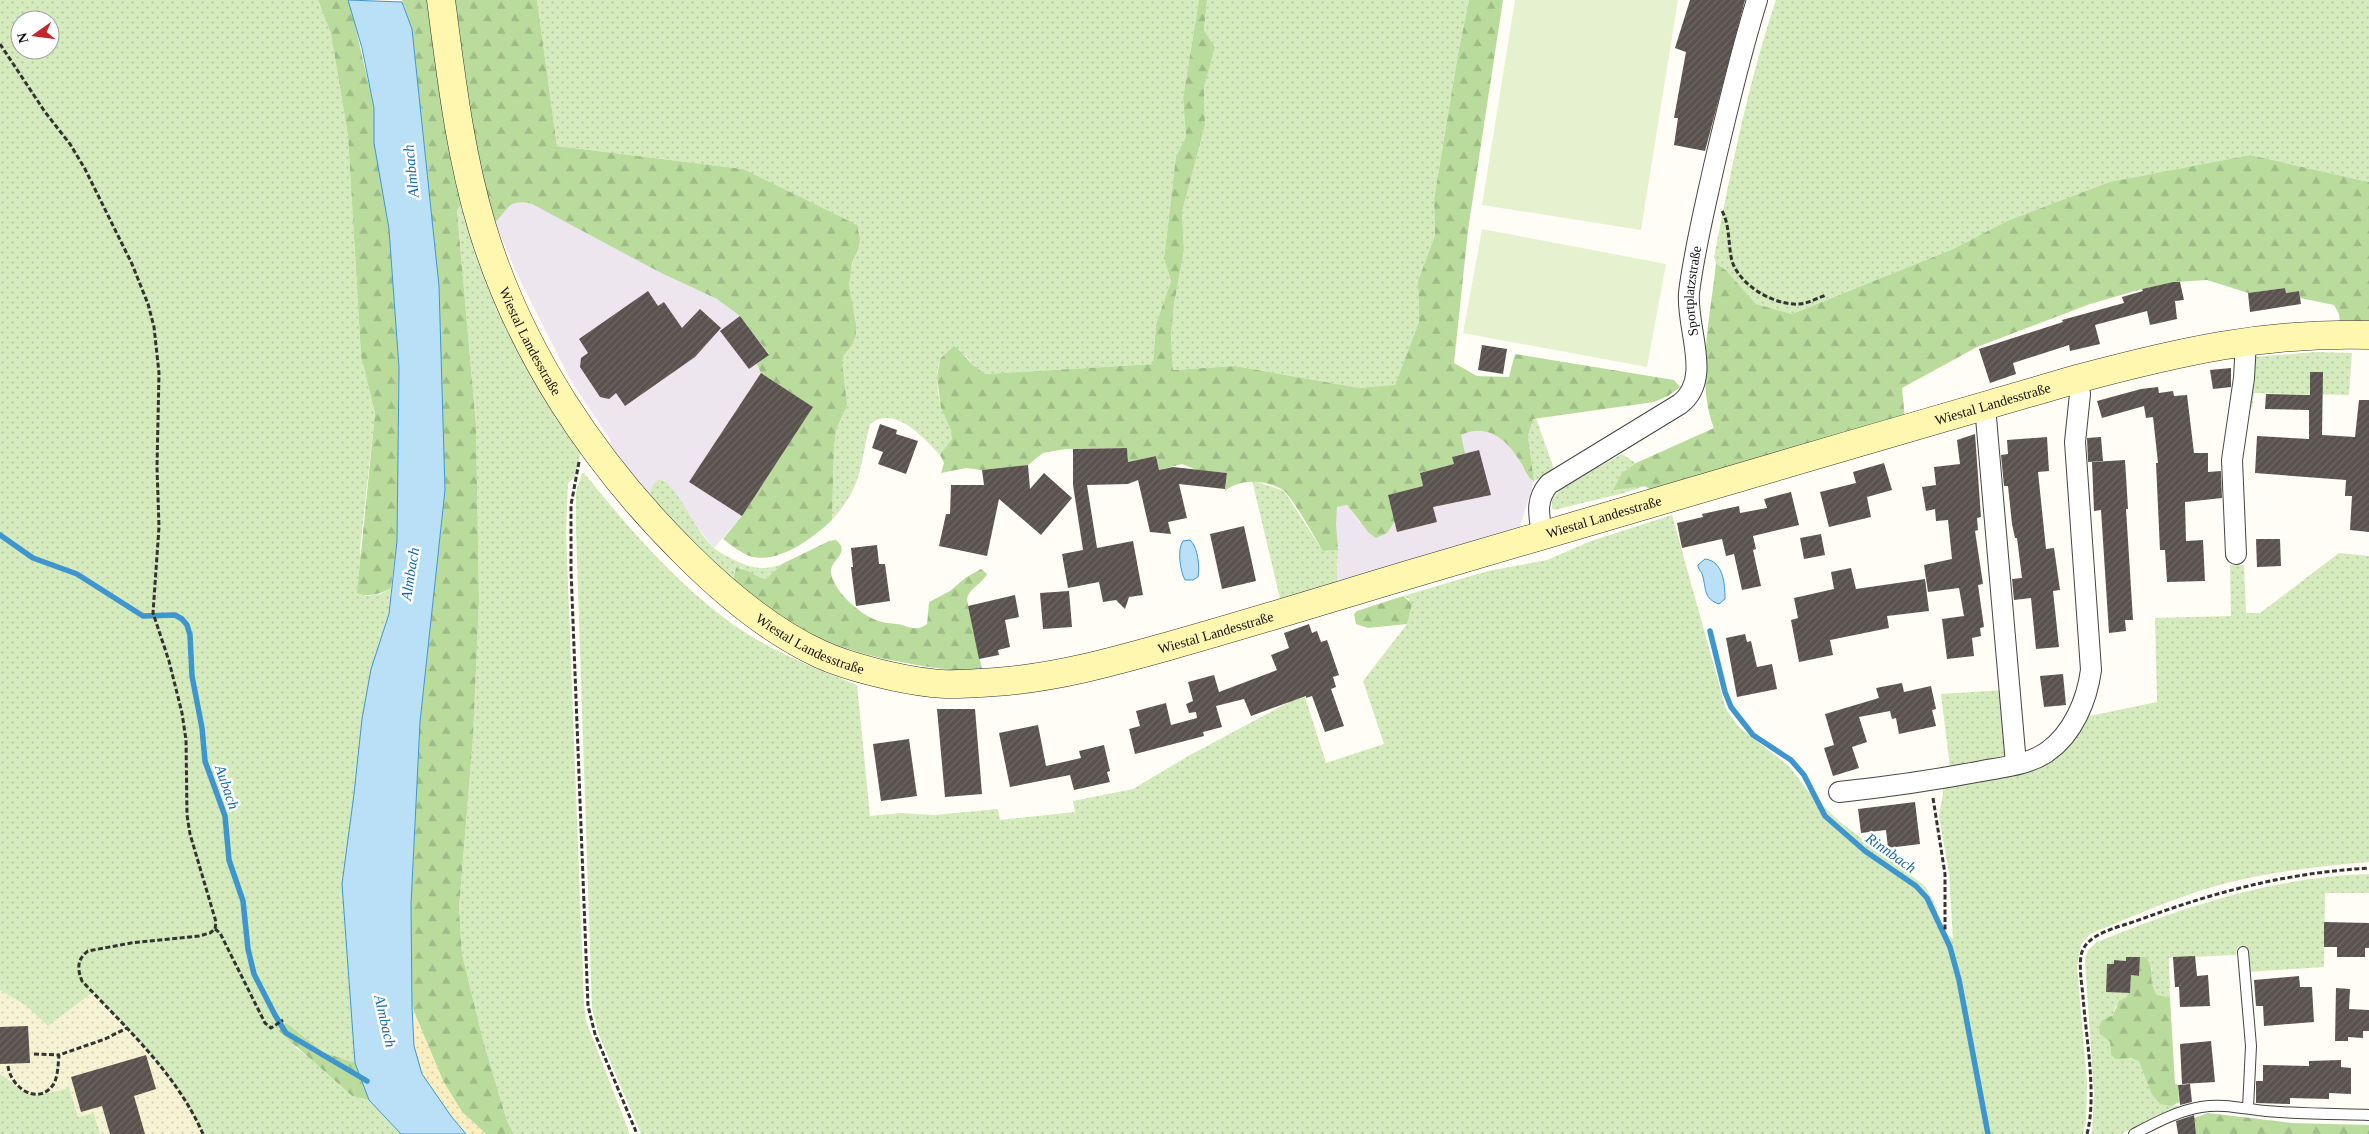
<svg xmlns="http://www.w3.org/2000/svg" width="2369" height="1134" viewBox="0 0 2369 1134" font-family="'Times New Roman',serif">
<defs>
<pattern id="farmland-dots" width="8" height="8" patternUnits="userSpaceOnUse" patternTransform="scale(1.25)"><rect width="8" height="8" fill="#f6f3d4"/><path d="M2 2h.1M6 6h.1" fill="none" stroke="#d2cfb5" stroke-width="1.8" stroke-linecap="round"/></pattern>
<pattern id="grass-dots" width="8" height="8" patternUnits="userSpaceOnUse" patternTransform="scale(1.25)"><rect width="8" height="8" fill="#d5ebbd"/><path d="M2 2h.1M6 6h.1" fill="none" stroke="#b6c8a1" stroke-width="1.8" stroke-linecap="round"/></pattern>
<pattern id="forest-firs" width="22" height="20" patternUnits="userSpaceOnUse" patternTransform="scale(1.25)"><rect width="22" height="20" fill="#b9dc9c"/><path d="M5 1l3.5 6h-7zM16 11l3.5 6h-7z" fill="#9ebc85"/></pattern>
<pattern id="sand-dots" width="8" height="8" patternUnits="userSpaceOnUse" patternTransform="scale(1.25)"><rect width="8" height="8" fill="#fbeec1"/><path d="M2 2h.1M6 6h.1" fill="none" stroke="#d6cba5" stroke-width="1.8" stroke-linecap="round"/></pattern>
<pattern id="building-hatch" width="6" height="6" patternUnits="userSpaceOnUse" patternTransform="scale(1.25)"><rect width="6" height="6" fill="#5a524d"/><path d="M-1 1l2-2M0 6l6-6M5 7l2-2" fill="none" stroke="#6d6662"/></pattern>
</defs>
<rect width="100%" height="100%" fill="#fffdf5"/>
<g fill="#eee6ef">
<path d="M516,202L532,204L546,211L661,273L717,299L740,316L769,355L761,373L813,407L742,516L714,548L689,517L669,485L664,480L651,499L610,447L611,441L571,381L516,272L495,222L508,206Z"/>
<path d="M1482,430L1498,436L1513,449L1528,476L1534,481L1519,531L1334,587L1338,567L1335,513L1337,507L1347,505L1360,523L1395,521L1388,495L1423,486L1420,473L1452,457L1465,453L1461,435L1470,431Z"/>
</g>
<path fill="url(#farmland-dots)" d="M0,990L25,1005L48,1026L92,992L162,1067L179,1090L203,1134H100L94,1113L78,1117L44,1093L33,1095L23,1092L12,1080L0,1074Z"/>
<g fill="url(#grass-dots)" fill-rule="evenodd">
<path d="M0,0H318L331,34L348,136L361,356L375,413L360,550L365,596L381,594L391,588L389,614L371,669L362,719L354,794L342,884L355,1063L323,1052L306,1040L295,1047L308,1057L352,1096L369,1100L401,1134H203C178,1078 134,1036 93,992L48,1026L25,1005L0,990ZM20,20H50V50H20Z"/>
<path d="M537,0H1199L1183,98L1186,137L1176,156L1164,259L1171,281L1156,324L1153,364L986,374L977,370L966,356L940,359C935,374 937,395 942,410C945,419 954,429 952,439C951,445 944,451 940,455C924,438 895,404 870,424C859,467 864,484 832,520L834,448L836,431L842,418V362C845,348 857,340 856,323C856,317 853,310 851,304C847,284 849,268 858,250L743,169L557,146Z"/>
<path d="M1207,0H1469L1458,54L1434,199L1435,235L1418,281L1419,322L1395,386L1360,388L1235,366L1173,370L1171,336L1174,304L1184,251L1182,212L1205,125L1204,85L1215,47L1204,30Z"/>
<path d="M1776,0H2369V182L2250,155L2111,182L2007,221L1953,249L1792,314L1756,304L1727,271L1716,263L1714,257C1731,171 1748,83 1776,0Z"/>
<path d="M473,193L585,439L574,478L568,483L566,532L584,1003L586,1021L630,1134H514L507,1121L483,1040L462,954L459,909L473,738L479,600L476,425L457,210Z"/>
<path d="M2316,352L2352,353L2349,395L2254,393L2252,408L2248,406L2253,357Z"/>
<path d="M1536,418L1555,472L1534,481L1528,436L1533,419Z"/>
<path d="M1622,454L1636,463L1622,473L1645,486C1616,497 1586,501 1556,510L1552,509V499L1564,486Z"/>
<path d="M582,473H584C627,526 672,579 727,620C766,649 812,667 857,685L870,816L900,813L934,815L998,809L1000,820L1075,812L1073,801L1133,789L1190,755L1291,701L1305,697L1326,763L1384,744L1363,681L1407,624L1409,599L1403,596L1488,571L1547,560L1591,541L1672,515L1726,709L1739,727L1790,767L1808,791L1840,822L1925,886L1937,908L1936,924L1953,939L1949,873L1939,816C1940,806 1943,800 1943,789L1953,783L2044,764L2059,755L2085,717L2157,702L2155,618L2231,616L2230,565H2244L2246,613H2260L2339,553L2369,556V862C2310,867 2249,874 2193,893C2158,905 2124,920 2090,934L2081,944L2077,966L2087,1083L2086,1120L2083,1134H641L599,1035L592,1008L576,530V492Z"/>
<path d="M658,480C663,480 665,480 668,484C685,501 694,529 714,548C721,554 732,559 741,563C756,569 767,570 782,564L766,579H760L740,567L737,584L651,499C650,490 651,485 658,480Z"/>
<path d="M1252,480L1284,491L1323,551L1338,550L1337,581L1334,587L1281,603Z"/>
<path d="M2004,690L2009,756L1950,767L1941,694Z"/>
<path d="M2369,874V893H2325L2324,967L2248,972L2246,946L2237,947L2236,955L2169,958L2170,998C2153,999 2147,983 2152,969L2145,957H2126V961L2115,960L2114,964H2107L2106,992L2130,993L2116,1006L2113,1015L2102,1020L2100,1034L2110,1042L2111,1055L2139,1060L2151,1093L2172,1106L2178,1105L2176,1110L2157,1116L2121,1134H2092L2094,1094L2085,960L2088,950L2097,942C2184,906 2274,877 2369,874Z"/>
<path d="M0,1074C11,1079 13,1085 22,1091C34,1099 56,1091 69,1088L78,1117L94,1113L100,1134H0Z"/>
</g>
<g fill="url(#forest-firs)">
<path d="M318,0H348L351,7L374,108V143L389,229L399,368L397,541L391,588C379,595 369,597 357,593L375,413L361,356L348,136L331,34Z"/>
<path d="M402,0H537L557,146L743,169L857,225L860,239L858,250L852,263L849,286L856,323V335L852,345L844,355L842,362L847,405L836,431L834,448L832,520C813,538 778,565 749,556C740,552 731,545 723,539L742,516L813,407L761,373L757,364L769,354L740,316L717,299L661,273L532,204C507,199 510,208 495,222L472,194L457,210L476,425L479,600L473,738L459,909L462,954L483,1040L507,1121L514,1134H486L462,1112L443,1081L412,1007L411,905L420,722L445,490L439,286L412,29Z"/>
<path d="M1199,0H1207L1204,30L1215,47L1204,87L1205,125L1182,212L1184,251L1174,304L1171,336L1173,370L1235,366L1360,388L1395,385L1419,322L1418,281L1435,235L1434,199L1458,54L1469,0H1503L1468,230L1454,363L1477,376L1509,377L1515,354L1674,380L1680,387L1668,396L1654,402L1533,419L1528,436L1534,481C1527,478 1525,469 1521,463C1508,440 1487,422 1461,435L1465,453L1452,457L1454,464L1420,473L1423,486L1388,495L1395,521L1387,533L1376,538L1369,533L1347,505L1337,507L1336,524L1338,550L1323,551C1317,541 1291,495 1283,490C1267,480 1240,478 1225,491L1227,473L1197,470L1182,464L1159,470L1156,456L1128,462L1127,448L1065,449L1043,453L1028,465L982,470L966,468L941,473L944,463L940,455L952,439L951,430L941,408L937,378L940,359L954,346C965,355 973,368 986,374L1153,364L1156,324L1171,281L1164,259L1176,156L1186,137L1183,98Z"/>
<path d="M2250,155L2369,182V325L2340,324L2339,314L2334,305L2300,298L2299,291L2286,293L2285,288L2248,293L2207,280L2173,282L2142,289L2090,304L1977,347L1902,388L1905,419L1653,492L1645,486L1613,490L1622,473L1636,463L1714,428C1695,381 1711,313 1716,263L1727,271L1756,304L1792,314L1953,249L2007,221L2110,182Z"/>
<path d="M836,540C852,553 829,560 831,573C834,593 864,618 882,622C889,624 896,623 902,625C912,628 918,631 927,624L929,602L950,591L965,578L981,569L987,574C982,584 968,589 967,600L982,669L978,674C913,665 847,657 789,623C771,613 754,597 737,584L734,578L736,568C747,567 755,578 766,579L782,564L829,541Z"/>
<path d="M1403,596L1412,604L1407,624L1368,628L1356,624L1354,614L1357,611Z"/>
<path d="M2140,957H2145C2157,968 2146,979 2157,995L2170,998L2175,1084L2178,1085L2179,1102L2172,1106L2160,1104L2151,1093L2139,1061L2131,1058L2116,1059L2111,1055L2110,1042L2100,1034L2099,1027L2102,1020L2113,1015L2119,1001C2132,996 2130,988 2131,975L2139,976Z"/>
<path d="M286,1023L323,1052L355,1063L369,1100L352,1096L279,1031Z"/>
<path d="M2208,1113L2292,1123L2369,1125V1134H2191L2196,1133L2194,1118Z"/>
</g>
<path fill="url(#sand-dots)" d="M412,1007L443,1081L462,1112L486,1134H466C444,1109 419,1080 414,1046C412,1033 413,1020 412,1007Z"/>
<g fill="#e6f2cf">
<path d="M1515,0H1678L1641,230L1482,205Z"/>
<path d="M1482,229L1666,264L1647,367L1463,333Z"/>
</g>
<g fill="#b9e0f7" stroke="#3f96cf">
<path d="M348,0L402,2L412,29L439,286L445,490L420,722L411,905L412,1007L414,1046L422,1074L451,1116L466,1134H401L369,1100L355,1063L342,884L354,794L362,719L371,669L389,614L397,541L399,368L389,229L374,143V108L362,48Z"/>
<path d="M1190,540C1198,547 1200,567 1198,577L1193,580H1185C1180,571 1177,549 1183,541Z"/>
<path d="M1705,559C1723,561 1725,583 1725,599L1719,604C1704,599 1706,589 1703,577C1702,571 1698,570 1698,565Z"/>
</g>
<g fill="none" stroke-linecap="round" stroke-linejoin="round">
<g stroke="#3f96cf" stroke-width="5.5">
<path d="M0,535L33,558L77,574L143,616L175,615L182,619L187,625L190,635L192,676L202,728L205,761L225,816L229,860L243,901L248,949L254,974L275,1015L286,1033L367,1081"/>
<path d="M1710,631L1725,692L1731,707L1753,735L1791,760L1804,775L1825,816L1865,851L1916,886L1927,898L1950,947L1959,980L1988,1134"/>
</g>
</g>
<g fill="url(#building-hatch)">
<path d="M1690,0H1745L1705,151L1674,145L1678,118H1674L1686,52L1675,48Z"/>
<path d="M2173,282H2180L2184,300L2175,301L2177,319L2150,325L2147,311L2095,325L2100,344L2070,351L2069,345L2013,363L2016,374L1990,383L1979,349L2063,322L2062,320L2124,303L2122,297L2143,291L2142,289Z"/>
<path d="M2285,288L2286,293L2299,291L2301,304L2250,312L2248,293Z"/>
<path d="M648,291L658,306L664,302L682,328L700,309L721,328L695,357L625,406L616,393L609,399L600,397L580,367L581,358L588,353L579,339Z"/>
<path d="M740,316L769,355L749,369L720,331Z"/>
<path d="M1482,345L1507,349L1503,374L1478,370Z"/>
<path d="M2231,368V387L2213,389L2210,370Z"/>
<path d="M2310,372H2323L2322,435L2355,437L2359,400H2369V532L2350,530L2352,496H2345L2346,480L2255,473L2257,436L2309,439V410L2265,409L2266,394L2310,395Z"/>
<path d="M761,373L813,407L742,516L689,482Z"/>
<path d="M2158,387L2159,393L2173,391L2174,396L2187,395L2194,453H2208V472L2221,471L2222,498L2185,502L2186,541L2203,540L2205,581L2167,582L2165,550H2160L2156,463H2158L2153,417L2146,418L2144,406L2102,418L2097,401L2141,389Z"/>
<path d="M880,424L897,430L896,434L918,441L906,474L878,464L883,452L872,448Z"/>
<path d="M1975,434L1981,517L1977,518L1978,530L1975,531L1983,584L1978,585L1984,627L1980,628L1981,636L1972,638L1974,656L1947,659L1942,619L1964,616L1959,588L1928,592L1924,565L1952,559L1948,520L1936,521L1935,509L1926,511L1922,487L1936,485L1934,467L1960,464L1957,440Z"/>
<path d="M2047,437L2049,471L2038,472L2046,549L2054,548L2060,590L2053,591L2059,647L2036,649L2031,598L2014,600L2012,579L2022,578L2017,538H2015L2012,524L2008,486H2004L2001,455L2008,454L2007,440Z"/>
<path d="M2101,437L2103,461L2088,462L2087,438Z"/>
<path d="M1127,448L1128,462L1156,456L1159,470L1173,467L1227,473L1225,489L1179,484L1187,518L1168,522L1171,534L1150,532L1138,480L1128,484L1087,485L1097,548L1133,541L1143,595L1129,597L1125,609L1116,600L1103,602L1099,582L1068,588L1062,554L1083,550L1073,485V449Z"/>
<path d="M1479,450L1491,495L1433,507L1437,522L1397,532L1388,495L1423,486L1420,473L1454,464L1452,457Z"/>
<path d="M2125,460L2128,509H2126L2133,620H2125L2126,631L2109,633L2101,510L2094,511L2092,462Z"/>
<path d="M1884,463L1892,490L1867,497L1871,517L1829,527L1820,492L1856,483L1853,472Z"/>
<path d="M1028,465L1030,489L1044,473L1072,498L1041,535L999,499L987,556L939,546L946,514H950L951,485H984L982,470Z"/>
<path d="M1791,492L1799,525L1753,536L1756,549L1753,550L1761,586L1742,590L1734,554L1726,556L1722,539L1682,548L1677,523L1703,517L1702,514L1739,506L1740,513L1767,508L1764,499Z"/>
<path d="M1244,526L1256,581L1222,589L1210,534Z"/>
<path d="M1821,534L1825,555L1804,559L1800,538Z"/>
<path d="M2256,539H2280L2281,566L2257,567Z"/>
<path d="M877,545L879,564H885L890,601L856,606L851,567H853L851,548Z"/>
<path d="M1851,568L1856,589L1925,579L1929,611L1887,616L1889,628L1830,640L1833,655L1799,662L1791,620L1798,618L1794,598L1834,589L1831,572Z"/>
<path d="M1069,591L1072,627L1043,629L1040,593Z"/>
<path d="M1015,595L1019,617L1005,620L1010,647L998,650L999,655L979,659L968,606Z"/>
<path d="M1309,624L1312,633L1317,631L1321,642L1327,640L1339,675L1333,677L1336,687L1331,689L1344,726L1325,732L1312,696L1306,698V696L1251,716L1244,699L1216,706L1222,727L1203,732L1204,736L1135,754L1129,729L1140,726L1136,711L1166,703L1171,725L1197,718L1196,712L1189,713L1186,704L1193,701L1188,682L1214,675L1219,692L1277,670L1271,655L1289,648L1284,633Z"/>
<path d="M1745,634L1747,642L1751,641L1757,667L1772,664L1777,689L1737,697L1726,638Z"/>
<path d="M2063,674L2066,705L2044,707L2040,676Z"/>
<path d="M1902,683L1904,692L1931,686L1936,709L1932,710L1936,726L1899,734L1896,718L1892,719L1890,711L1859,717L1867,742L1852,747L1859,768L1833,776L1824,748L1834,745L1825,714L1879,698L1876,688Z"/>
<path d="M937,709H975L982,794L945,797Z"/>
<path d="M1038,725L1046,766L1081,758L1079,751L1104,745L1110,771L1107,772L1110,782L1074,790L1070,775L1010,787L999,733Z"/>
<path d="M909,739L917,796L881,801L873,744Z"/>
<path d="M1915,802L1920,844L1888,848L1886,830L1861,833L1858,809Z"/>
<path d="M2324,922L2369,923V948H2365V957H2337V947H2324Z"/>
<path d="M2195,956L2197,976L2208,975L2210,1006L2180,1007L2179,987H2175L2173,957Z"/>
<path d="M2126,957H2140L2139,976L2131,975L2130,993L2106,992L2107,964H2114V960L2126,961Z"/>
<path d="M2299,976L2300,987H2312L2314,1022L2264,1026L2263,1006H2256L2254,980Z"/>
<path d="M2336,988L2350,989L2349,1009L2369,1010V1031H2363V1038L2348,1037V1041H2335Z"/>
<path d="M28,1026L30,1063L0,1064V1027Z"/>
<path d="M2211,1041L2215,1082L2182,1084L2180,1044Z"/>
<path d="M146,1055L156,1089L134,1096L145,1134H110L102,1106L81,1112L71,1077Z"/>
<path d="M2341,1060V1067L2351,1068V1094L2329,1093V1099L2290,1098V1104L2256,1103V1081H2263V1065L2309,1066V1061Z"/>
<path d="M2190,1084L2192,1102L2180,1105L2178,1085Z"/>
<path d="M2194,1115L2196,1134H2178L2176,1121Z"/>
</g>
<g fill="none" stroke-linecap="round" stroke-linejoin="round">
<defs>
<g id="service">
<path d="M2243,952L2251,1046L2248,1108"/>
<path d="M2134,1134C2155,1123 2177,1111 2201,1107C2224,1103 2244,1109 2266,1111C2300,1114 2335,1114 2369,1115"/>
</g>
<g id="minor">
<path d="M1985,406L2016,764"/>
<path id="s1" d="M1542,534C1539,515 1535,500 1549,484L1680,404C1713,379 1686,329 1689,293C1694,251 1705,207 1714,166C1727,110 1740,55 1757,0"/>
<path d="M2236,554L2232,460L2244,378L2246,341"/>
<path d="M1839,792C1887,787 1935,780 1982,771C2004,767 2028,765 2047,752C2073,734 2087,700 2091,670L2075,442L2080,394L2077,379"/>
</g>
<g id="secondary">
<path id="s2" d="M441,0C451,76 460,154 482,227C520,352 594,463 686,554C725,593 770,631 820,654C848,667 901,680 932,683C953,686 974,683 995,682C1055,678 1112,662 1169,646C1251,623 1331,598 1411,574C1633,507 1855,444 2077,379C2178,352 2264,332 2369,335"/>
</g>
</defs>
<use href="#service" stroke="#444" stroke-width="12"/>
<use href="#minor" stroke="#444" stroke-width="22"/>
<use href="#secondary" stroke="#333" stroke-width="29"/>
<g stroke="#333" stroke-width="3" stroke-dasharray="5 2.5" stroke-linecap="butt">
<path d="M0,44L45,112L70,144L85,169L132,264L148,304L154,327L159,373L157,467L159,527L153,613L169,661L182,713L186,740L187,815L190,834L216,922L215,929L210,933L199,936L131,943L88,951C77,959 77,969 82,981C127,1029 176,1073 203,1134"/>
<path d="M1722,211C1730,225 1728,245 1732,261C1740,286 1775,306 1800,304C1809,303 1818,298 1826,295"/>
<path d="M579,462L571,505V570L588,1006L595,1034L637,1134"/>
<path d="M1933,798L1945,874V930"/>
<path d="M215,929L220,933L265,1023L271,1028L283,1020"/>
<path d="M34,1054L59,1055"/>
<path d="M8,1066C10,1086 37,1107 53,1085C58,1078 58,1064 59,1055L105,1039L127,1028"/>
<path d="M2087,1134C2097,1096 2086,1037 2083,997C2082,984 2079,969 2081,956C2084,934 2119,927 2136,921C2214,892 2285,873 2369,868"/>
</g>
<use href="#service" stroke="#fff" stroke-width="10"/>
<use href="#minor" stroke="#fff" stroke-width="20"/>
<use href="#secondary" stroke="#fff6b0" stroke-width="28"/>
</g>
<g text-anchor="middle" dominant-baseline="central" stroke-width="5" stroke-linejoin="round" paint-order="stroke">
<g font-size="14" fill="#111" stroke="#fff">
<text stroke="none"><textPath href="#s1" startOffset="325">Sportplatzstraße</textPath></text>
<text stroke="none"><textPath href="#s2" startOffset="355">Wiestal Landesstraße</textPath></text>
<text stroke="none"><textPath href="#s2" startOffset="2004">Wiestal Landesstraße</textPath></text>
<text stroke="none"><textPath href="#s2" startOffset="1599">Wiestal Landesstraße</textPath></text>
<text stroke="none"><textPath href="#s2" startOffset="1194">Wiestal Landesstraße</textPath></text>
<text stroke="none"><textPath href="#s2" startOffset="775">Wiestal Landesstraße</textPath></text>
</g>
<g font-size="15" font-style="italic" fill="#1768a6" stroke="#fff">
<text transform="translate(411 171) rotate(-96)">Almbach</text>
<text transform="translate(410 574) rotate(-81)">Almbach</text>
<text transform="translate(227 787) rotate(71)">Aubach</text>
<text transform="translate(1891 853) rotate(35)">Rinnbach</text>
<text transform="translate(385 1021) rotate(77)">Almbach</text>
</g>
</g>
<g transform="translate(35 35) rotate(256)"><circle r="24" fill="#ffffff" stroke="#a0a0a0"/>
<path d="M0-4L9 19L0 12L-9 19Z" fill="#c4262e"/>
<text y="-8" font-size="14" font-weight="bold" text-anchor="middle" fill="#111111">N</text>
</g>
</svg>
